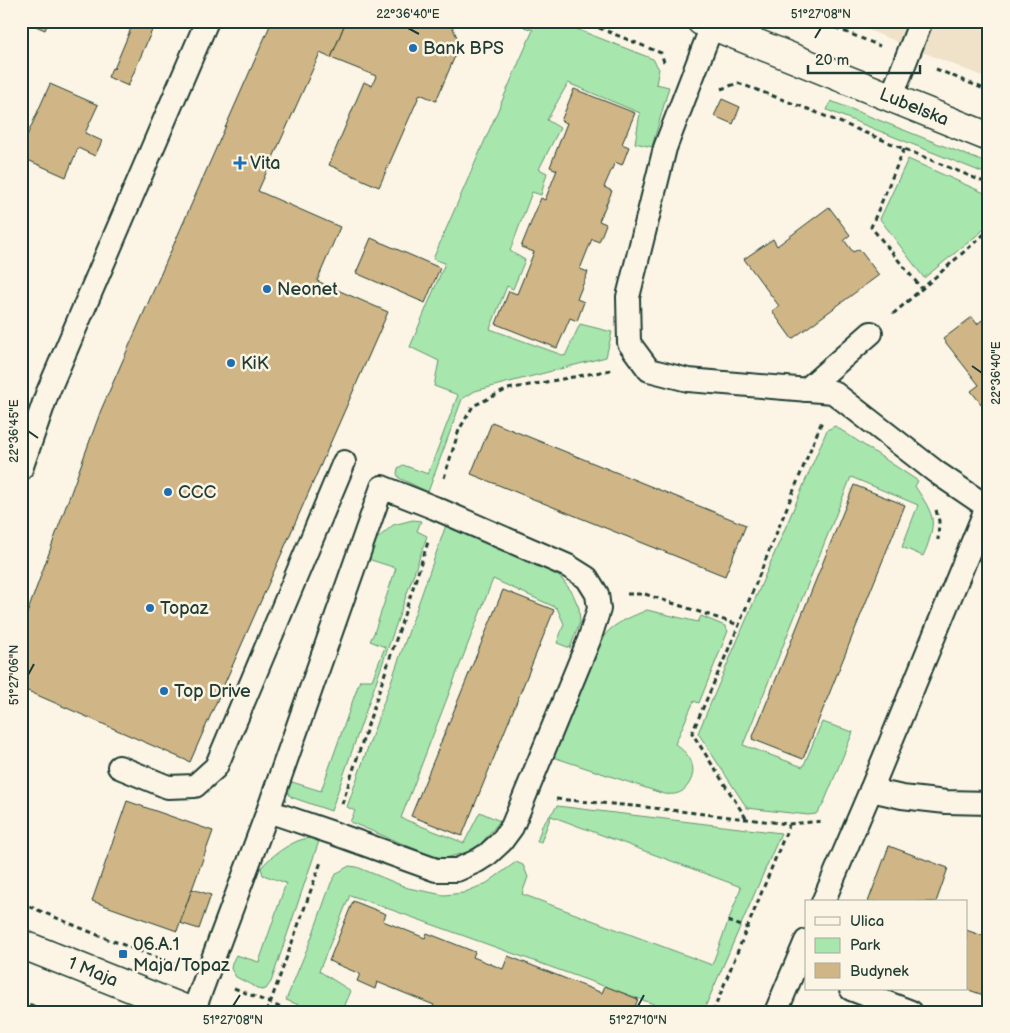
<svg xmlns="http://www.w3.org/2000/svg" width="1010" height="1033" viewBox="0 0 1010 1033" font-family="'Balsamiq Sans',sans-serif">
<rect width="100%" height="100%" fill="#fcf5e5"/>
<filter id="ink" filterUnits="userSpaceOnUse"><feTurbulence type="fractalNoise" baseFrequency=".02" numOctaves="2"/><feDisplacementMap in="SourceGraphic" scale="10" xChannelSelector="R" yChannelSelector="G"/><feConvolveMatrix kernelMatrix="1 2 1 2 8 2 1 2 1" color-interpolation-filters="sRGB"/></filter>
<g filter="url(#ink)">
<path fill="#efe2c8" d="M846,21H989V79Z"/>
<g fill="#a7e6ad" stroke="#639270">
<path d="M527,21H556L653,59L659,69L656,84L669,87L652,147L635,143L640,113L568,83L547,120L560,128L539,169L547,173L541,195L532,192L510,251L525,260L513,289L507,286L490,329L565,356L580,324L612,332L606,357L475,391L462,399L428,492L399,478L397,474L398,468L403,465L428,474L458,395L434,386L439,361L410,347L445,263L433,259L533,30L524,27Z"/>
<path d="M831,101L989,164V175L827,110Z"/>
<path d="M908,159L989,195C989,211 992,219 981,232L924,278L880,219Z"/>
<path d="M835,426L918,481L915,486C921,496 929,506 932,518C934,528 928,546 923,556L902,547L918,505L851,477L743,745L803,767L822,722L853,732L823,805L816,814L808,815L747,808L698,733L827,430Z"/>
<path d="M413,520L421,521L417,531L427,536L331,811L291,797L287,791L288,786L292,782L321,791L360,680H372L385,647L370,641L374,633L396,568L371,560L364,555L371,544L393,525Z"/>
<path d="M446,525L546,567L561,578L572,592L579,608L580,622L570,648L557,643L564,624L557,608L493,579L401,818L464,843L480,812L500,821L480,845L467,852L446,858L432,856L350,822L355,811L347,807Z"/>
<path d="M647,610L698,622L701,616L725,626L728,631L699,703L694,701L675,744C690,754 699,769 688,785C682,794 675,795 664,794L553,757L599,647C604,626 629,618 647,610Z"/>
<path d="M557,806L781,833L703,1012H676L350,895L319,971L351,991L342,1012H317L286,1000L311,939L331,883L337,873L349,866L357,867L408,888L444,895L463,893L487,883L516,862L523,865L528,877L522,894L712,965L741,887L551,816L541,842H537L542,826Z"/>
<path d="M320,838L271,982L266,989L261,990L236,977L231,969L232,963L236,955L259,962L286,883L263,875L261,868C268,858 292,841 304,839C309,838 315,838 320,838Z"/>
</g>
<g fill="#d0b686" stroke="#1f3d34">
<path d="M24,21H49L45,30Z"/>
<path d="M134,21H156L128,86L108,77L112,68L114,69Z"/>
<path d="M272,21H346L331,58L320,53L258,191L340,227L317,281L388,312L190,762L21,688V630L101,410Z"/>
<path d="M346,21H441L452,26L460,44L436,101L420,94L379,187L329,165L364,82L372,86L376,76L331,58Z"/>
<path d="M50,84L98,105L85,133L102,141L95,156L78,148L66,177L21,157V149Z"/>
<path d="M574,89L635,113L622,144L629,147L622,165L615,162L604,187L612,191L599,221L606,224L599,242L592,239L580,269L588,272L577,299L584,302L577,321L570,318L557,348L496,324L509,291L517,294L534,252L521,247L541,198L545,200L557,170L550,167L567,123L561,121Z"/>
<path d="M722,99L740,107L733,124L714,116Z"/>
<path d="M829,207L850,235L844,240L853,252L859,249L879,275L792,339L772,311L779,306L744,259L773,239L777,246Z"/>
<path d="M371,238L440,268L425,303L356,273Z"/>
<path d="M989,315V414L971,391L979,385L943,339L972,317L977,324Z"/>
<path d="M492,422L746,525L725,576L471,474Z"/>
<path d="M854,485L905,505L803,759L752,739Z"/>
<path d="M503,590L554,610L462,836L411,816Z"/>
<path d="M127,801L213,831L177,931L92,901Z"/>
<path d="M889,846L948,868L936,902H868Z"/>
<path d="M192,889L211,895L199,929L180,923Z"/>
<path d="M353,901L386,914L383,921L425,938L427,933L475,952L473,957L503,969L508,956L602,993L605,986L638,999L635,1007L647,1012H432L434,1005L377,982L375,989L357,981L360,974L329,961Z"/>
<path d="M966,930L989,938V997L966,989Z"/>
</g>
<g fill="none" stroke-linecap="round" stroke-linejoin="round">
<defs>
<g id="lane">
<path d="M712,26L665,148L628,297L629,343L649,370L688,380L833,392L936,472L989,508"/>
<path d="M891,98L921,21"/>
<path d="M806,390L871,333"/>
<path d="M21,469L47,394L207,21"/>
<path d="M119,767L168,787L195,786L216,767L344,462"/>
<path d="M871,790L902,797L946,802L989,803"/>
<path d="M823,902L871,790L987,507L989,505"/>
<path d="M851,989L911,1012"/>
<path d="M193,1012L268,811L382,487L435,508L568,566L587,578L597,594L599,609L589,640L512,827L501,842L488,854L477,861L457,870H436L333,833L268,811"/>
<path d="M776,1012L806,941"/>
</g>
<path id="street" d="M21,944L192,1012"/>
<path id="secondary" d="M701,21L989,137"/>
</defs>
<use href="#lane" stroke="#1f3d34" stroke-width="26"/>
<use href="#street" stroke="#1f3d34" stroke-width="31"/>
<use href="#secondary" stroke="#1f3d34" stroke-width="31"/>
<g stroke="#1f3d34" stroke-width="3" stroke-dasharray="5 4" stroke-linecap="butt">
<path d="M582,21L661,53L664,62"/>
<path d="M819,21L880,46"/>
<path d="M936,69L989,91"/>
<path d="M721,89L738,83L808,109L989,184"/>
<path d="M904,149L871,227L922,289"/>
<path d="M893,314L989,230"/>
<path d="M444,478L459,430L473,406L508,389L611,370"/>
<path d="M936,510L939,521L938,540"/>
<path d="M627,594H645L739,625"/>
<path d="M556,799L645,807L789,824L823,821"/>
<path d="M342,804L429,539"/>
<path d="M746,818L692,733L739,625L822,421"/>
<path d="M21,903L100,936L177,965"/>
<path d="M728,921L747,928"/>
<path d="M234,988L291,1012"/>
<path d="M21,1001L49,1012"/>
<path d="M267,1012L321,862"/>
<path d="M713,1012L789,825"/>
</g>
<use href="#lane" stroke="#fcf5e5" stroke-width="22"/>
<use href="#street" stroke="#fcf5e5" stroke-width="28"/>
<use href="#secondary" stroke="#fcf5e5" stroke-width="28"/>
</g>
</g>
<path fill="none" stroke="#1f3d34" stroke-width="2" d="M408,28L419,34M815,38L821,28M972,366L982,373M28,431L38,438M28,675L34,664M233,1006L240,995M638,1006L644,995"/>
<g fill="#1f6fb2" stroke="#fcf5e5" stroke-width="2">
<circle cx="413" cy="48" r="5"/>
<path d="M237.5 155.5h5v5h5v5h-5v5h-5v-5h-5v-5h5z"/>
<circle cx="267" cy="289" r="5"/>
<circle cx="231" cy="363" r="5"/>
<circle cx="168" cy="492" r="5"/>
<circle cx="150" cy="608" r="5"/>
<circle cx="164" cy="691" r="5"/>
<rect x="118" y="949" width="10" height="10" rx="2.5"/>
</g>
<g text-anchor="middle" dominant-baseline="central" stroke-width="5" stroke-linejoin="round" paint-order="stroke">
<g font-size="18" fill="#1f3d34" stroke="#fcf5e5" text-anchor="start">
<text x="423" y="48">Bank BPS</text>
<text x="250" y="163">Vita</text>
<text x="277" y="289">Neonet</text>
<text x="241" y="363">KiK</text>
<text x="178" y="492">CCC</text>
<text x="160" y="608">Topaz</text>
<text x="174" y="691">Top Drive</text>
<text x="133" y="944">06.A.1<tspan x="133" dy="21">Maja/Topaz</tspan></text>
</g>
<g font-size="18" fill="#1f3d34" stroke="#fcf5e5">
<text transform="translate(914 107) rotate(22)">Lubelska</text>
<text transform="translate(93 972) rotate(22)">1 Maja</text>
</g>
</g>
<rect width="1010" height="1033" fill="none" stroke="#fcf5e5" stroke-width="55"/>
<rect x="805" y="900" width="162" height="90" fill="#fcf5e5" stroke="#a4ab9e"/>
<rect x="815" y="917" width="25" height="8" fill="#fcf5e5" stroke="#a4ab9e"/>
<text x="850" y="926" font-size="15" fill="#1f3d34">Ulica</text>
<rect x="815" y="938" width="25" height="15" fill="#a7e6ad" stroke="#a4ab9e"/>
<text x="850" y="950" font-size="15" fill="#1f3d34">Park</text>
<rect x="815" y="963" width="25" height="15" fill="#d0b686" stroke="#a4ab9e"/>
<text x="850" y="976" font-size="15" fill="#1f3d34">Budynek</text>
<path d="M808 65v8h112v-8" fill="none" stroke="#1f3d34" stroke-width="2.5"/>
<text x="815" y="65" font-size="15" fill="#1f3d34" stroke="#fcf5e5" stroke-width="4" paint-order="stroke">20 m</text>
<rect x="28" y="28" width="954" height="978" fill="none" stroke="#1f3d34" stroke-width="2"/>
<g font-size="12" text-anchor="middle" fill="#1f3d34">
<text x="408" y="18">22°36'40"E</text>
<text x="821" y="18">51°27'08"N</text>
<text transform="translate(996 373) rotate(-90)" y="4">22°36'40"E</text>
<text transform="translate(14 431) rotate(-90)" y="4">22°36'45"E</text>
<text transform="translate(14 675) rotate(-90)" y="4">51°27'06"N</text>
<text x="233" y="1024">51°27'08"N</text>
<text x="638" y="1024">51°27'10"N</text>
</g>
</svg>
